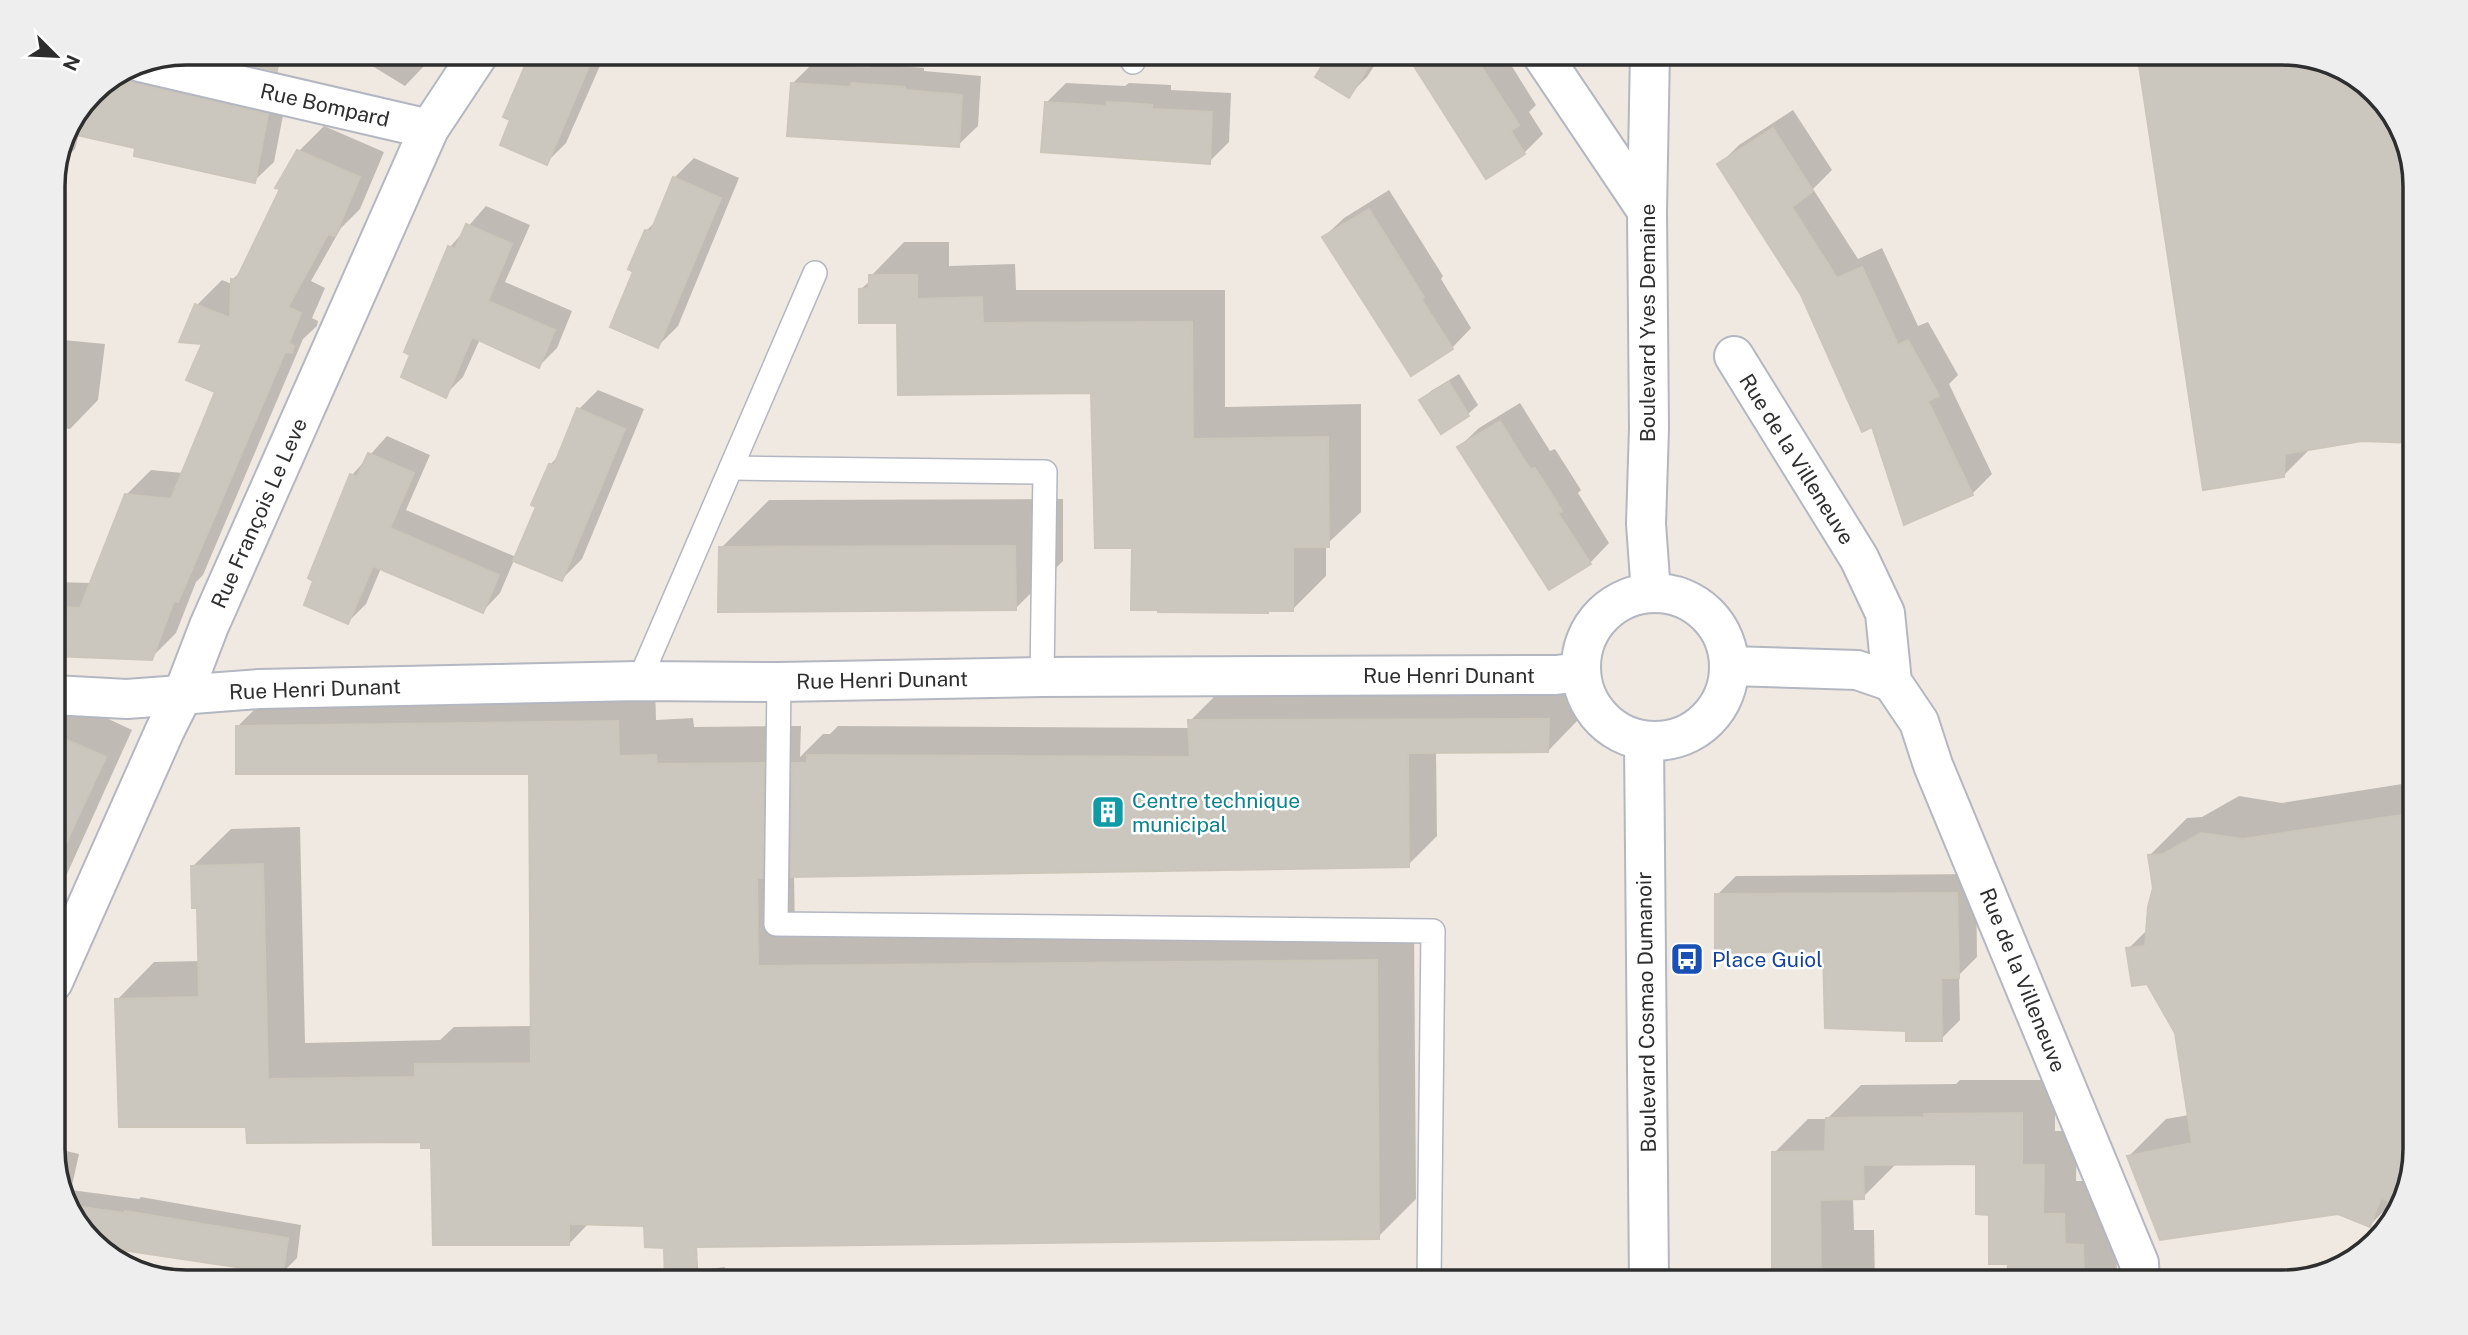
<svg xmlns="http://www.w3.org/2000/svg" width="2468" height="1335" viewBox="0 0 2468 1335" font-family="'Public Sans',sans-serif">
<rect width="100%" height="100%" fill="#efe9e1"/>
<g fill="#0003">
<path d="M224,52H293L276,69Z"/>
<path d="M376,52H433L423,67L405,86L369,64Z"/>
<path d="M533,52H606L566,143L546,163Z"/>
<path d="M1333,52H1383L1367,77L1348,96Z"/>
<path d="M1407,52H1503L1536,105L1529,112L1543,134L1524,153Z"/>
<path d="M132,64L287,95L274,162L254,181L137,146L79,133L75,149L57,167L92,91Z"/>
<path d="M812,64L870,67L873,64L924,68V71L981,76L978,126L958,145L792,84Z"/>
<path d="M2342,66L2393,112L2415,177V442L2362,440L2311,448L2283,476L2204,488Z"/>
<path d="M1066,83L1125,86L1129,83L1171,85V90L1231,93L1229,142L1209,162L1047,102Z"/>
<path d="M1793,110L1832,170L1813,189L1858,259L1882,248L1918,326L1928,322L1958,375L1949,384L1992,474L1972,494L1873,425L1802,294L1719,165L1739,145Z"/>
<path d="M324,126L384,152L360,209L341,228L311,281L325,288L312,318L318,321L317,326L303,339L203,575L196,582L176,633L151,658L53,654V582L92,583L126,495L151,470L183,473L218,391L204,343L181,341L197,305L222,280L232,284V280L244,268L299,151Z"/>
<path d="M694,158L739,178L678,326L658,346L635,272L646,231L658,219L674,178Z"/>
<path d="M1389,190L1443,276L1441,279L1471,328L1452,348L1324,237L1344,218Z"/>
<path d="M486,206L530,225L505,282L572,311L557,348L539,366L480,339L463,377L445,395L450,247Z"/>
<path d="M904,242H949V266L1015,264L1016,290H1225V407L1361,404V512L1326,545V576L1293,609L1133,546L1093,391L899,321L861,289L871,280V276Z"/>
<path d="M53,339L105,344L98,400L70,429L53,427Z"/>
<path d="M1459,374L1478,405L1468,414L1441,431L1421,401L1431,391Z"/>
<path d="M598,390L644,409L582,559L562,579L514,560L500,593L483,611L381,568L366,604L348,622L352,475L387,436L430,455L406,510L516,557L538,506L550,465L560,454L579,409Z"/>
<path d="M1520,403L1550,451L1555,449L1581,490L1578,493L1609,543L1590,563L1459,447L1479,428Z"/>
<path d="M1063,499V561L1015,609L721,548L769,500Z"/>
<path d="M655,685L656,720L693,718L694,727L801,726L800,757L823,734H830L838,726L1190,728V721L1219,692L1577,691V721L1548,751H1436L1437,836L1408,865L794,876L795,930L1414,923L1416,1199L1378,1237L589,1223L569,1244L423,1140L247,1126L117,1000L154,962L200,961L199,906L193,866L231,829L300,827L305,1043L440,1040L454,1027L532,1026L531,772L238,726L275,689Z"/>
<path d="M53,693L132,730L53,905Z"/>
<path d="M2415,782L2416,1150L2403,1204L2394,1201L2370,1225L2338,1212L2129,1156L2166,1119L2189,1115L2176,1033L2128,949L2148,929L2154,888L2150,855L2187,818L2202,817L2239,796L2282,803Z"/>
<path d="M1976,874L1977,957L1959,975L1960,1020L1941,1039L1908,1029L1825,949L1717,895L1736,876Z"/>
<path d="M1960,1080H2055V1131H2077L2076,1181H2097L2116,1212L2117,1282H2009V1263L1991,1213L1978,1163H1897L1863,1197L1853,1198L1854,1230H1874L1875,1282H1775L1774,1153L1808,1119H1827L1861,1085L1956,1084Z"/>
<path d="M53,1148L79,1154L71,1190L139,1199L141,1197L301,1225L297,1258L283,1272L99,1245L75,1223L53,1159Z"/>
<path d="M725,1267L726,1282H605Z"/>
</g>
<g fill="#cbc7bf" stroke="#cbc5ba" stroke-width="2">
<path d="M196,52H280L277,71Z"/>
<path d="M531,52H595L547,165L500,145L510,120L503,117Z"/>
<path d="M1331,52H1378L1349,98L1315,77Z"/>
<path d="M1405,52H1472L1519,125L1511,131L1525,154L1486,179Z"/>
<path d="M2137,52H2283L2342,66L2393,112L2415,177V443L2362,441L2285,454L2284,477L2203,490Z"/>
<path d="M121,72L126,78L135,83L268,114L255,183L134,156L135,148L72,134L92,91Z"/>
<path d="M791,83L850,87L852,83L877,85L905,87V90L962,95L959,147L787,136Z"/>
<path d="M1045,102L1106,106L1107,102L1128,103L1152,105V109L1212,112L1210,164L1041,152Z"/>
<path d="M1773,128L1813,191L1792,207L1837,278L1862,267L1898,345L1908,340L1939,396L1928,401L1973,495L1904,525L1872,427L1862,432L1801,295L1717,164Z"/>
<path d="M297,150L360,177L335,236L328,234L288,307L301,313L289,343L294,346L292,353L285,352L178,602L174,601L152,660L53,656V606L80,608L125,494L171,499L215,392L186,380L202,344L179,342L195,304L230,318L231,279L236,280L280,189L275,188Z"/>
<path d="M673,177L721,198L658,348L610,327L633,272L628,269L645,230L651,231Z"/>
<path d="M1369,209L1424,297L1422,300L1453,349L1411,376L1322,237Z"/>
<path d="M466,224L512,244L488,301L555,330L539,368L472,337L446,398L401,377L410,355L404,352L448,246L455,249Z"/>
<path d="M869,275H917V299L982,297L983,323L1192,322L1193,439L1328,437L1329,547H1293V611H1268V613L1158,612V610H1131L1132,548H1095L1091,393L898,395L897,323H859V289L869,288Z"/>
<path d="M1449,382L1469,416L1441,434L1419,400Z"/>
<path d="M577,408L625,429L562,581L513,561L536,507L531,505L549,464L554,465Z"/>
<path d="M1500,421L1530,469L1535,468L1549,490L1562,511L1558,513L1591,564L1549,590L1457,447Z"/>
<path d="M368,453L414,473L390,528L499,575L483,613L373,566L348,624L304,605L313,581L308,578L350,474L357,477Z"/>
<path d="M1015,546L1016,610L718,612L719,547Z"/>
<path d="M1549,719L1548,752L1408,753L1409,867L791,877L792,763H807V755L1190,757L1188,720Z"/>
<path d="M618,721L619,756L656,755L657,764L764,763L763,878H757L758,966L1377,960L1379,1239L696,1247L698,1283H665L664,1248L645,1247L644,1226L569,1224V1245H433L431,1148H421V1142L247,1143L246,1127H119L115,999L199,997L197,908H192L191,866L263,864L268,1079L415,1077V1064L531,1063L529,774H236V726Z"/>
<path d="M53,734L106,757L53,871Z"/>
<path d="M2415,813L2416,1150L2402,1206L2381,1198L2370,1227L2338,1214L2160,1240L2127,1156L2192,1143L2175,1033L2147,984L2132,986L2126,948L2145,946L2148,907L2153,888L2148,855L2163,854L2201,833L2243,839Z"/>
<path d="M1957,893L1959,978H1941L1942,1041H1906V1031L1825,1028L1823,951L1715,953V894Z"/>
<path d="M2022,1113V1165H2044L2043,1214H2064L2065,1244L2083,1245L2084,1282H2007L2008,1264H1989V1215L1976,1214V1164L1863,1165L1864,1199L1820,1200L1821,1282H1772V1152L1825,1151L1826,1118L1925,1117L1924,1114Z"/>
<path d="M68,1205L125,1213V1211L288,1238L283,1274L102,1247L75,1223Z"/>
</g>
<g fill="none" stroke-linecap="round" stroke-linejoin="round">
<defs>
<g id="lane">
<path d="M1133,62L1134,52"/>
<path d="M731,468L1045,472L1042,677"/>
<path d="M639,681L815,273"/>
<path d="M779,682L776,924L1433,931L1429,1282"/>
</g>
<g id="street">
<path d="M140,62L429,129"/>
<path d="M1734,356L1859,558L1885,613L1892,682L1919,722L1933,765L2139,1263L2140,1282"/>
<path d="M1729,666L1857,670L1892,682"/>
<path d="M1644,741L1649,1282"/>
</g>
<g id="secondary">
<path d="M1540,52L1647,211"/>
<path d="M1650,52L1647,211L1649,428L1646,524L1651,593"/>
<circle cx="1655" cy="667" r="74"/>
<path d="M53,695L127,699L259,689L639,681L779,682L1042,677L1556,675L1581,672"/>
<path d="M53,982L165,730L183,694L209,626L429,129L480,52"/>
</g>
</defs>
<use href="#lane" stroke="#b4b7c1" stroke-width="26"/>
<use href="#street" stroke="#b4b7c1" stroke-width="42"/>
<use href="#secondary" stroke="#b4b7c1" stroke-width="42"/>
<use href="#lane" stroke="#fff" stroke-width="23"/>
<use href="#street" stroke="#fff" stroke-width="38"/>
<use href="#secondary" stroke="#fff" stroke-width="38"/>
</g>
<defs>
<symbol id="building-square" viewBox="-11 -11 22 22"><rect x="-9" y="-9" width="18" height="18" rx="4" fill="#0f9aa8" stroke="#fff"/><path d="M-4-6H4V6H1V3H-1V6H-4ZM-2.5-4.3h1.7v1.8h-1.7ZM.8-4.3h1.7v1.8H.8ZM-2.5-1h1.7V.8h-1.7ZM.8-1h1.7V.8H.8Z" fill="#fff"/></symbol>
<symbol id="bus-square" viewBox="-11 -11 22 22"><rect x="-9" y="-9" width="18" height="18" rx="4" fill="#1a4fb4" stroke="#fff"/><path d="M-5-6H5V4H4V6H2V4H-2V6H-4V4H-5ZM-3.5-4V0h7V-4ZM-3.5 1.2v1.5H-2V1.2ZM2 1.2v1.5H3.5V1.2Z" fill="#fff"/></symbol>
</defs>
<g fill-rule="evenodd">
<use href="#building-square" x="1089" y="793" width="38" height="38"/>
<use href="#bus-square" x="1668" y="940" width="38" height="38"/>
</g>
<g text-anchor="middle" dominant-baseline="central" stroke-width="5" stroke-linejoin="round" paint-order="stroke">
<g font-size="21" fill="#2e2e2e" stroke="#fff">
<text transform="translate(325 105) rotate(13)">Rue Bompard</text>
<text transform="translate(1647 323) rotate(-90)">Boulevard Yves Demaine</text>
<text transform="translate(1797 459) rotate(58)">Rue de la Villeneuve</text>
<text transform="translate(259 513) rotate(-66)">Rue François Le Leve</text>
<text x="1449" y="675">Rue Henri Dunant</text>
<text transform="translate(882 680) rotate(-1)">Rue Henri Dunant</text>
<text transform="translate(315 689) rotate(-2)">Rue Henri Dunant</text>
<text transform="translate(2023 980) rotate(68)">Rue de la Villeneuve</text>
<text transform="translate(1646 1012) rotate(-91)">Boulevard Cosmao Dumanoir</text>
</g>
<g font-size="21" fill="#0d838f" stroke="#fff" text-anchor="start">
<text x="1132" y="800">Centre technique<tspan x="1132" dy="24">municipal</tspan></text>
</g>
<g font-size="21" fill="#164399" stroke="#fff" text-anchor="start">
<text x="1712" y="959">Place Guiol</text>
</g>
</g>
<path d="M0 0H2468V1335H0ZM186 65H2282A121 121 0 0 1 2403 186V1149A121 121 0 0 1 2282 1270H186A121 121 0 0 1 65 1149V186A121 121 0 0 1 186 65Z" fill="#eee" fill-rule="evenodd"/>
<path fill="none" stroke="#2e2e2e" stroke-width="3.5" d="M186 65H2282A121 121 0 0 1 2403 186V1149A121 121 0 0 1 2282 1270H186A121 121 0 0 1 65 1149V186A121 121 0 0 1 186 65Z"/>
<g transform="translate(56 56) rotate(114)" stroke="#ffffff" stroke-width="5" paint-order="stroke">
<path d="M0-5L12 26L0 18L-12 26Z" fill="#2e2e2e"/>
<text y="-10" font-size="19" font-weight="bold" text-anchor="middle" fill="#2e2e2e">N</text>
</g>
</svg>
